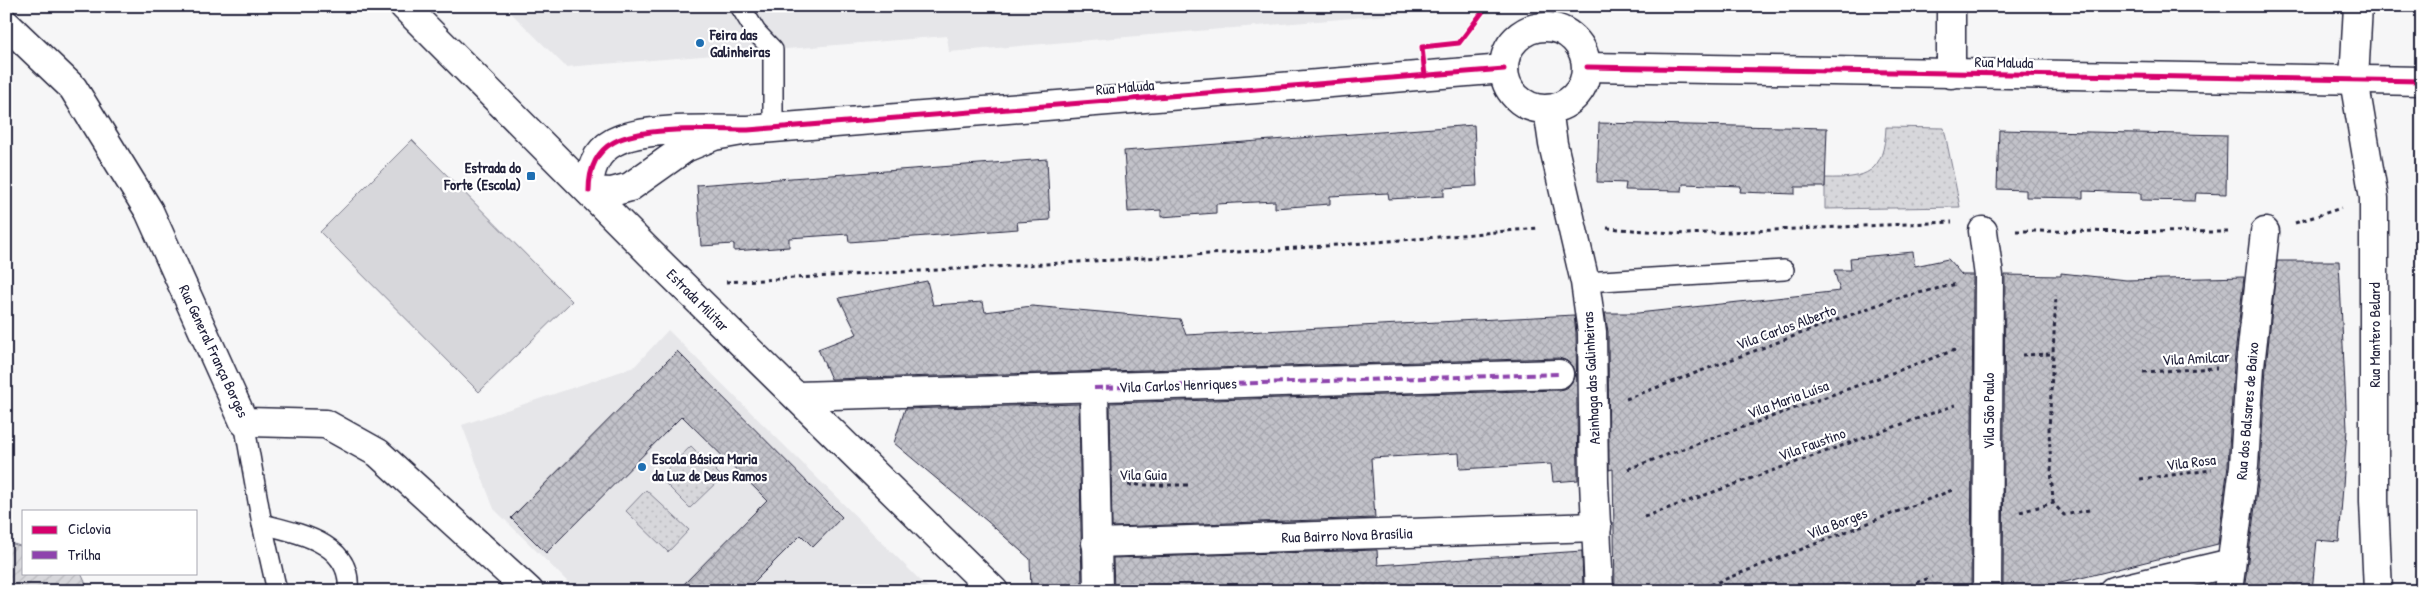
<svg xmlns="http://www.w3.org/2000/svg" width="2428" height="597" viewBox="0 0 2428 597" font-family="'Patrick Hand',sans-serif">
<defs>
<pattern id="grass-dots" width="8" height="8" patternUnits="userSpaceOnUse" patternTransform="scale(1.25)"><rect width="8" height="8" fill="#d7d7db"/><path d="M2 2h.1M6 6h.1" fill="none" stroke="#b8b8bd" stroke-width="1.8" stroke-linecap="round"/></pattern>
<pattern id="garden-furrows" width="10" height="10" patternUnits="userSpaceOnUse" patternTransform="scale(1.25)"><rect width="10" height="10" fill="#d7d7db"/><path d="M-1 1l2-2M0 10L10 0M9 11l2-2" fill="none" stroke="#b8b8bd"/></pattern>
<pattern id="building-cross-hatch" width="8" height="8" patternUnits="userSpaceOnUse" patternTransform="scale(1.25)"><rect width="8" height="8" fill="#c2c2c9"/><path d="M0 0l8 8M0 8l8-8" fill="none" stroke="#a6a6ae"/></pattern>
</defs>
<rect width="100%" height="100%" fill="#f6f6f7"/>
<filter id="ink" filterUnits="userSpaceOnUse"><feTurbulence type="fractalNoise" baseFrequency=".02" numOctaves="2"/><feDisplacementMap in="SourceGraphic" scale="10" xChannelSelector="R" yChannelSelector="G"/><feConvolveMatrix kernelMatrix="1 2 1 2 8 2 1 2 1" color-interpolation-filters="sRGB"/></filter>
<g filter="url(#ink)">
<g fill="#e6e6e9">
<path d="M504,6H1472V8L949,52L947,36L566,67Z"/>
<path d="M668,330L931,591H577L494,509L462,425L634,367Z"/>
</g>
<g fill="url(#grass-dots)" stroke="#7c7c8b">
<path d="M1886,127L1944,128L1960,207L1825,209V178C1867,179 1884,173 1886,127Z"/>
<path d="M691,446L722,477L690,508L659,477Z"/>
<path d="M646,490L689,530L668,552L626,511Z"/>
</g>
<path fill="url(#garden-furrows)" stroke="#7c7c8b" d="M6,542L24,547V573H81L89,591H6Z"/>
<path fill="#d7d7db" stroke="#7c7c8b" d="M412,140L572,301L479,392L320,232Z"/>
<g fill="url(#building-cross-hatch)" stroke="#22223b">
<path d="M1599,123L1827,128L1825,187H1795V194L1740,192L1741,186L1683,184L1682,191L1625,190L1626,183L1597,182Z"/>
<path d="M1474,125L1477,186L1444,188V196L1389,199L1388,193L1330,196V204L1275,208V201L1216,204V213L1161,217V210L1128,212L1124,151Z"/>
<path d="M1999,130L2227,135L2226,194L2196,193L2195,201L2141,200V193L2083,191V198L2026,197V190L1997,189Z"/>
<path d="M1047,159L1050,220L1017,222L1018,229L849,242L848,234L789,238V247L734,251V244L701,246L697,185Z"/>
<path d="M1913,252L1915,266L1948,259L1962,275H1973L1971,591H1615L1613,469L1609,470L1608,332L1605,313H1638L1840,291L1834,270H1851L1850,258Z"/>
<path d="M2277,261H2339L2347,429L2339,542L2317,540L2312,591H2244L2260,468L2266,367Z"/>
<path d="M2061,273L2126,280L2244,277L2234,364L2228,465L2218,544L2065,582L2021,591H2003L2005,275L2061,276Z"/>
<path d="M927,281L933,305L983,302L985,312L1032,306L1180,319L1186,335L1574,315L1576,333L1578,480L1553,482L1551,464L1460,469L1459,453L1371,458L1375,518L1112,527L1110,403L1559,390L1567,388L1572,382L1575,374L1572,366L1567,361L1559,358L831,379L818,349L857,334L839,298Z"/>
<path d="M677,351L842,517L813,547L801,535L745,591H677L767,500L682,416L546,553L511,518Z"/>
<path d="M1079,404L1082,591H1031L1030,559L987,521L894,443L905,409Z"/>
<path d="M1377,550L1378,565L1582,551L1583,591H1114L1113,558Z"/>
</g>
<g fill="none" stroke-linecap="round" stroke-linejoin="round">
<defs>
<g id="lane">
<path d="M740,6L756,32L773,50V128"/>
<path d="M1585,282L1784,270"/>
<path d="M244,422L262,524L277,591"/>
<path d="M262,524C297,533 353,542 348,591"/>
</g>
<g id="street">
<path d="M2358,6L2354,80L2374,198V501L2378,591"/>
<path d="M6,24L73,88L149,211L244,422L326,424L378,453L529,591"/>
<circle cx="1545" cy="68" r="41"/>
<path d="M1587,67L2422,81"/>
<path d="M1951,74V6"/>
<path d="M1548,109L1553,144L1585,282L1592,332L1594,481L1599,591"/>
<path d="M748,130L714,136L685,148L630,187L612,192L589,191C589,172 595,152 614,142C644,126 713,130 748,130L1504,69"/>
<path d="M1983,231L1989,276L1987,591"/>
<path d="M1094,388L1098,591"/>
<path d="M797,396L1559,374"/>
<path d="M1096,543L1597,527"/>
<path d="M2113,591L2231,563"/>
<path d="M2228,591L2244,466L2250,366L2265,232"/>
</g>
<path id="secondary" d="M404,6L651,254L994,591"/>
</defs>
<use href="#lane" stroke="#22223b" stroke-width="22"/>
<use href="#street" stroke="#22223b" stroke-width="31"/>
<use href="#secondary" stroke="#22223b" stroke-width="31"/>
<g stroke="#22223b" stroke-width="3" stroke-dasharray="4 4" stroke-linecap="butt">
<path d="M2295,223L2341,208"/>
<path d="M1607,228L1685,234L1952,222"/>
<path d="M2016,231L2232,232"/>
<path d="M726,282C997,266 1268,254 1538,228"/>
<path d="M2022,355L2053,354"/>
<path d="M2143,372L2217,368"/>
<path d="M1626,399L1893,299L1957,284"/>
<path d="M1628,469L1955,350"/>
<path d="M2140,479L2212,470"/>
<path d="M1128,485H1192"/>
<path d="M2053,503L2049,431L2056,295"/>
<path d="M2020,512L2053,503L2064,515L2089,510"/>
<path d="M1644,517L1955,405"/>
<path d="M1695,591L1955,489"/>
<path d="M1894,591L1932,577"/>
</g>
<use href="#lane" stroke="#fff" stroke-width="19"/>
<use href="#street" stroke="#fff" stroke-width="28"/>
<use href="#secondary" stroke="#fff" stroke-width="28"/>
<path stroke="#8e44ad" stroke-width="4" stroke-dasharray="8 4" stroke-linecap="butt" d="M1094,388L1559,374"/>
<defs>
<g id="cycleway">
<path d="M1587,67L2422,81"/>
<path d="M1425,76L1422,47L1459,43L1487,6"/>
<path d="M589,191C589,172 595,152 614,142C644,126 713,130 748,130L1504,69"/>
</g>
</defs>
<use href="#cycleway" stroke="#fff" stroke-width="8"/>
<use href="#cycleway" stroke="#d6006c" stroke-width="5"/>
</g>
</g>
<g fill="#1f6fb2" stroke="#fff" stroke-width="2">
<circle cx="700" cy="43" r="5"/>
<rect x="526" y="171" width="10" height="10" rx="2.5"/>
<circle cx="642" cy="467" r="5"/>
</g>
<g text-anchor="middle" dominant-baseline="central" stroke-width="4.5" stroke-linejoin="round" paint-order="stroke">
<g font-size="15" font-weight="bold" fill="#22223b" stroke="#fff" text-anchor="start">
<text x="710" y="34">Feira das<tspan x="710" dy="17">Galinheiras</tspan></text>
<text x="521" y="167" text-anchor="end">Estrada do<tspan x="521" dy="17">Forte (Escola)</tspan></text>
<text x="652" y="458">Escola Básica Maria<tspan x="652" dy="17">da Luz de Deus Ramos</tspan></text>
</g>
<g font-size="15" fill="#22223b" stroke="#fff">
<text transform="translate(2004 62) rotate(1)">Rua Maluda</text>
<text transform="translate(1125 87) rotate(-5)">Rua Maluda</text>
<text transform="translate(698 300) rotate(45)">Estrada Militar</text>
<text transform="translate(1786 327) rotate(-20)">Vila Carlos Alberto</text>
<text transform="translate(2374 335) rotate(-90)">Rua Mantero Belard</text>
<text transform="translate(214 351) rotate(65)">Rua General França Borges</text>
<text transform="translate(2196 358) rotate(-3)">Vila Amilcar</text>
<text transform="translate(1591 378) rotate(-93)">Azinhaga das Galinheiras</text>
<text transform="translate(1178 385) rotate(-2)">Vila Carlos Henriques</text>
<text transform="translate(1788 399) rotate(-20)">Vila Maria Luísa</text>
<text transform="translate(1988 411) rotate(-90)">Vila São Paulo</text>
<text transform="translate(2247 411) rotate(-85)">Rua dos Balsares de Baixo</text>
<text transform="translate(1812 444) rotate(-20)">Vila Faustino</text>
<text transform="translate(2191 462) rotate(-7)">Vila Rosa</text>
<text x="1143" y="474">Vila Guia</text>
<text transform="translate(1837 523) rotate(-21)">Vila Borges</text>
<text transform="translate(1347 535) rotate(-2)">Rua Bairro Nova Brasília</text>
</g>
</g>
<rect width="2428" height="597" fill="none" stroke="#fff" stroke-width="25"/>
<rect x="12" y="12" width="2403" height="572" fill="none" stroke="#22223b" stroke-width="2" filter="url(#ink)"/>
<rect x="22" y="510" width="175" height="65" fill="#ffffff" stroke="#a7a7b1"/>
<rect x="32" y="526" width="25" height="8" fill="#d6006c" stroke="#a7a7b1"/>
<text x="68" y="534" font-size="15" fill="#22223b">Ciclovia</text>
<rect x="32" y="551" width="25" height="8" fill="#8e44ad" stroke="#a7a7b1"/>
<text x="68" y="560" font-size="15" fill="#22223b">Trilha</text>
</svg>
